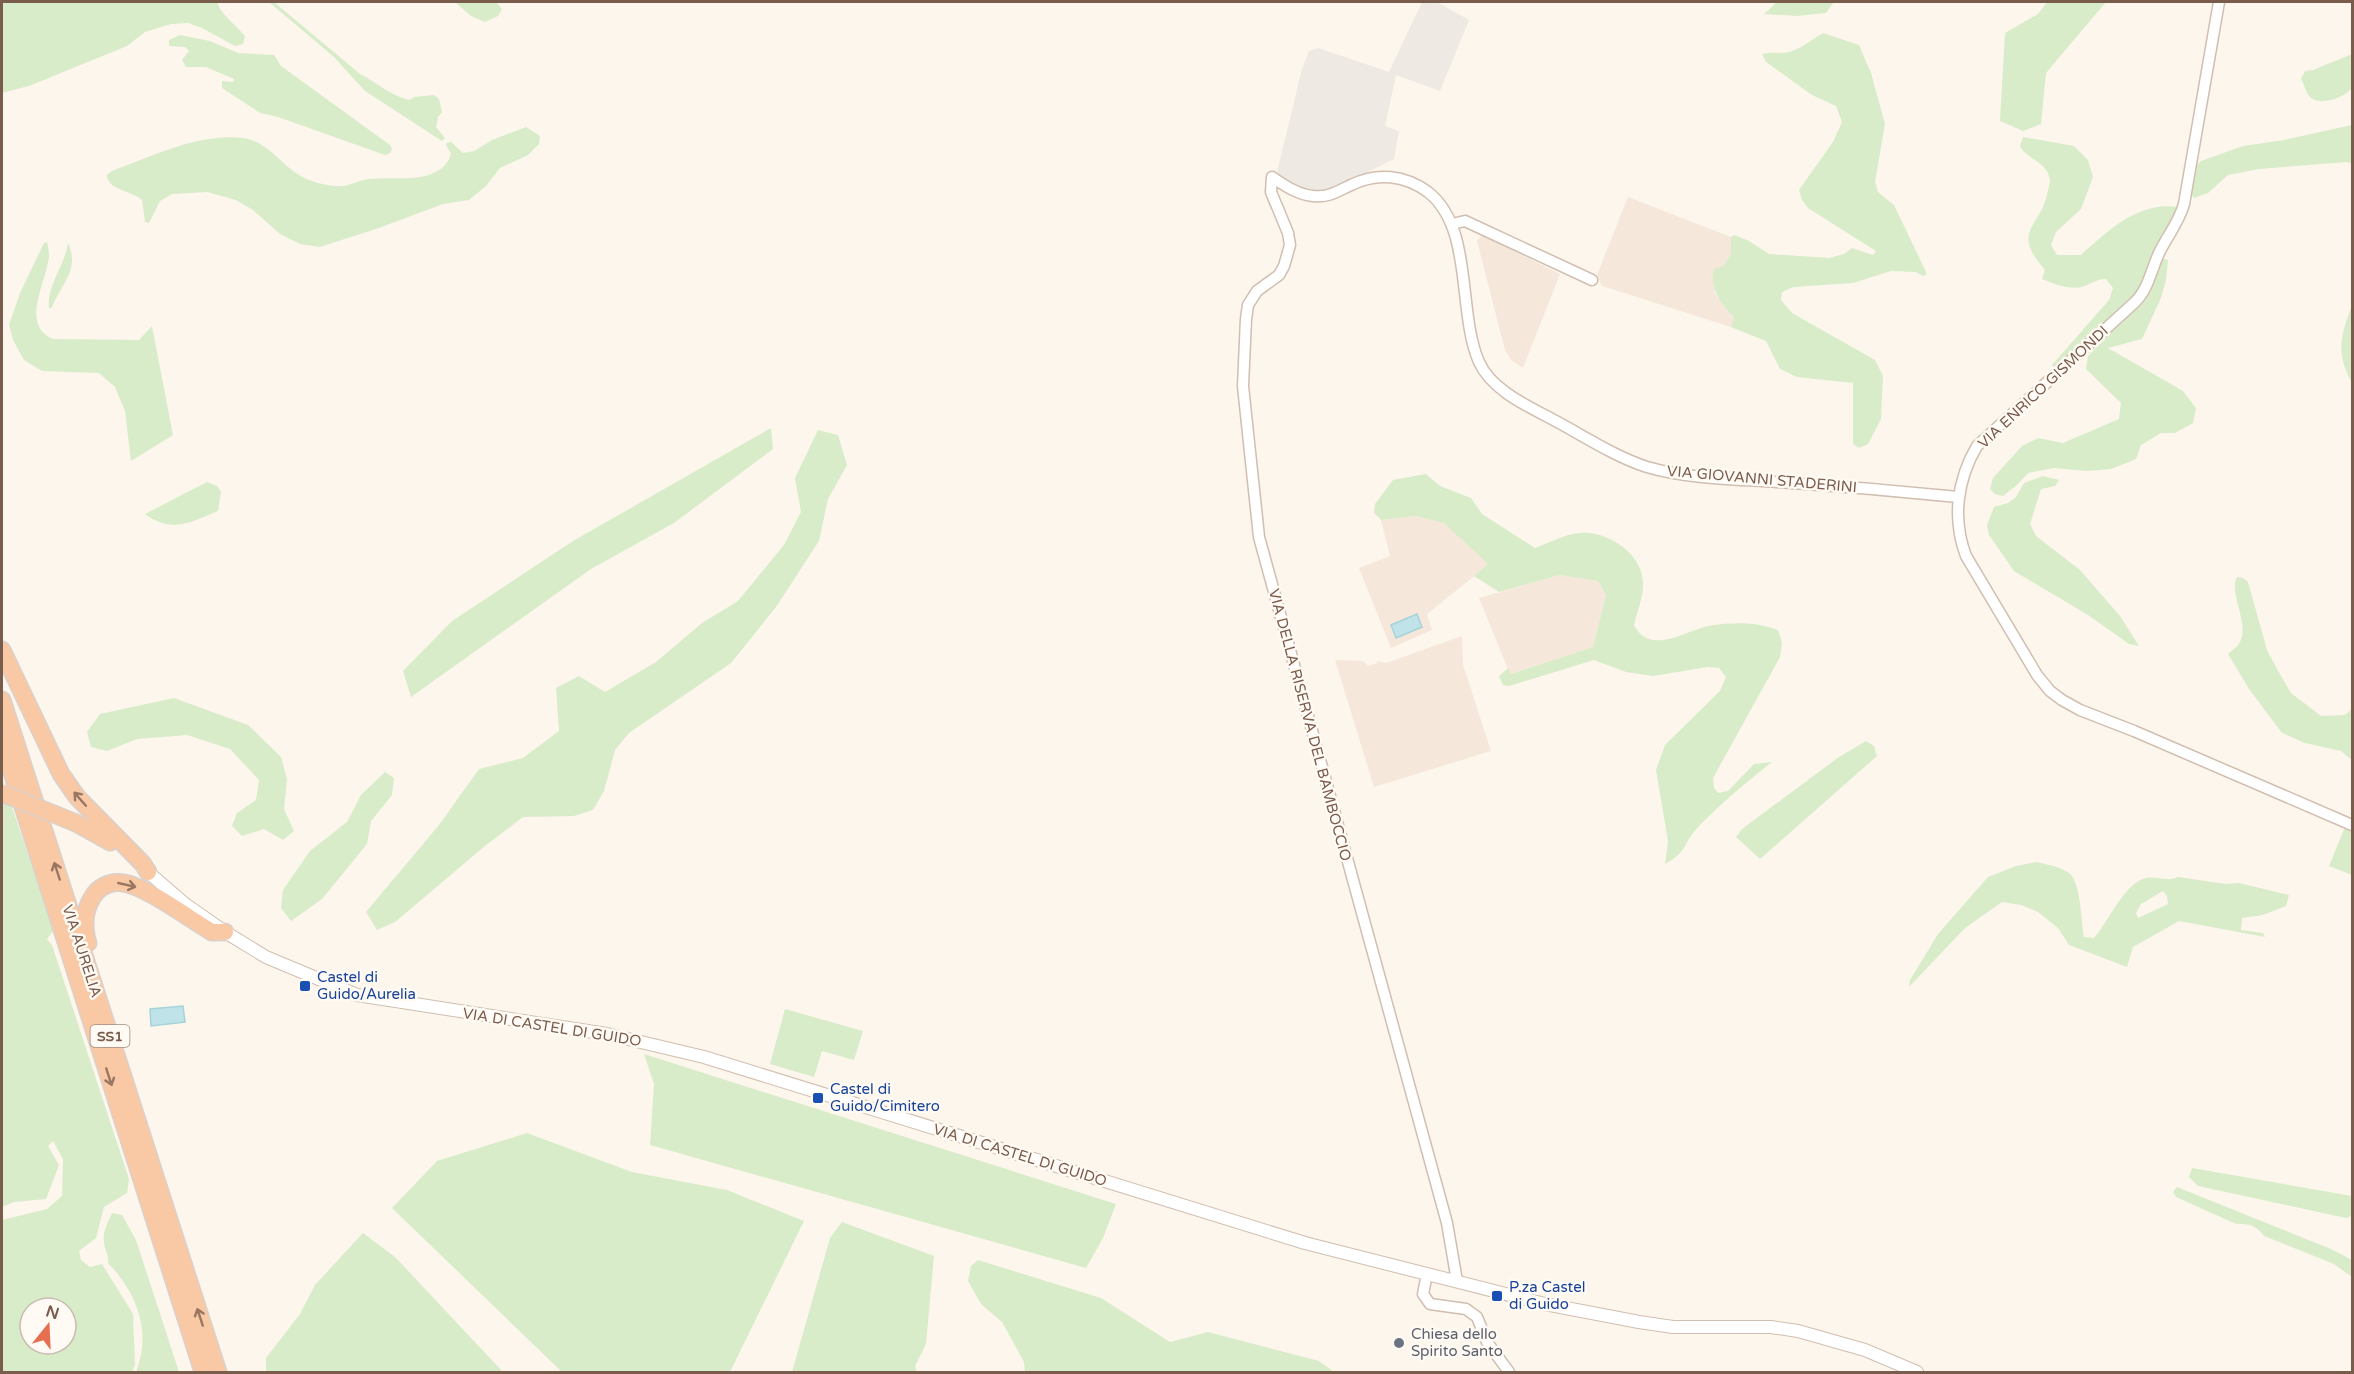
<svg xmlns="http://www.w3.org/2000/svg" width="2354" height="1374" viewBox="0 0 2354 1374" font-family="'Varela Round',sans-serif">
<rect width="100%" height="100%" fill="#fdf6ec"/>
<g fill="#f5e8da">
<path d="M1628,197L1731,237V254L1723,266L1714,292L1734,319L1731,327L1602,286L1597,275Z"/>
<path d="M1482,235L1560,274L1523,368L1511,360L1505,350L1477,241Z"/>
<path d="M1416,516L1445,523L1489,564L1427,614L1432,630L1391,648L1359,568L1390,556L1381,520Z"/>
<path d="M1560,575L1598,581L1606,595L1593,647L1510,674L1479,598Z"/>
<path d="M1462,636L1463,665L1491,751L1374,787L1335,660L1363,661L1368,666L1377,663V661L1386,663Z"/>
</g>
<path fill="#efe9e4" d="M1422,2H1437L1469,20L1440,91L1396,75L1385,126L1399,131L1394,159L1326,193L1311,192L1290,184L1277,172L1302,69L1309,51L1318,48L1389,72Z"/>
<g fill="#d8ecc9" fill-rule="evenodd">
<path d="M2,2H217C221,15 236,25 245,36L243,44L235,46L202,28L188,23L171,24L145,32L127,46L29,86L2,93Z"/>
<path d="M269,2H274L360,74C376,82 392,97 410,100L414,97L434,95L439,99L442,112L438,117L436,127L445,138L442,141L365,91L334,57Z"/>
<path d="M455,2H496L502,9L498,16L485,22L471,16Z"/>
<path d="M1777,2H1834L1826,13L1797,16L1764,14Z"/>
<path d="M2047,2H2106L2046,73L2041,124L2023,131L2000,121L2005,33L2038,14Z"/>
<path d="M1823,33L1859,45L1871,73L1885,124L1875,182L1878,192L1894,205L1927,274L1923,276L1916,272L1891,271L1853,283L1794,287L1782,292L1781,300L1792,313L1875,360L1883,376L1881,419L1868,444L1859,448L1853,444V383L1797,377L1780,369L1766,341L1731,327L1734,318C1721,302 1709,290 1714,269L1723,266L1731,254V237L1734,235L1749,241L1769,254L1829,258L1844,254L1852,248L1873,255L1876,251L1808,208L1802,200L1799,190L1833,142L1842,122L1836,106L1812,95L1766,62L1762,54C1770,52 1774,53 1782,53C1796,53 1811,40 1823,33Z"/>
<path d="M180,35L210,41L238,53L274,55L281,66L390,145L392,149L390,153L385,155L278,117L260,113L222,88V81L233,82L234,79L206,67H186L182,60L189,51L185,47L169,46V40Z"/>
<path d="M2352,54V88C2345,97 2321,107 2310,97C2306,93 2304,84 2301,79L2305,71L2313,70Z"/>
<path d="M2352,125V164L2347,162L2259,169L2228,175L2208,193L2194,198L2189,191L2194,168L2201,161L2243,146L2284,140Z"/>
<path d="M526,127L540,136L539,144L528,155L500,168L486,186L469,200L443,204L376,229L320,247L300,244L280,234L253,210L236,200L207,192L172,194L160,201L149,223L145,222L142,200C133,191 107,190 107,175L112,171C153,156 199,133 243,138C272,142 285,173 312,181C320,184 335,187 343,186C352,185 361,179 370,179C387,177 407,180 425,176C437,173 448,166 451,154L446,145L447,143L451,142L463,153L474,151L492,140Z"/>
<path d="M2023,137L2074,146L2088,160L2093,177L2081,209L2056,232L2051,245L2057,255H2081C2107,231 2139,201 2177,207L2134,299L2056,370L2052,365L2109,300L2113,288L2106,279C2096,279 2091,284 2082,287C2069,290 2054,284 2042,279L2045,270C2009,229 2042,228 2048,190C2049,189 2050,181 2050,180C2047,161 2027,160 2020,146Z"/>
<path d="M47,242C48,246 49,251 49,256C47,282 19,324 53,339L139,340L152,326L173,435L131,461L125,411L115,387L99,373L42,371L24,360L13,340L9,325L20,293L44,243Z"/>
<path d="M68,243C80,270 62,283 52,307L49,309C46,285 65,266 68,243Z"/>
<path d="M2162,258L2168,260L2166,280L2161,298L2142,339L2108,348L2183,391L2196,408L2193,423L2175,433H2161L2141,445L2136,459L2111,469L2087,471L2054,468L2028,473L2017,485L2003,496L1995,494L1990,489L1993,478L2022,446L2038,438L2063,443L2119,419L2121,403L2086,369L2088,356L2150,291Z"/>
<path d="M2352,305V383C2335,353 2341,335 2352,305Z"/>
<path d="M771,428L773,449L674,523L591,569L411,697L403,671L452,621L573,541Z"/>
<path d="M818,430L838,435L847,465L828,499L819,541L776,607L731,663L629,733L615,750L604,791L593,810L574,816L523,817L485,846L395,922L377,930L366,912L439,825L479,769L523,758L559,731L556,688L579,676L605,692L656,662L702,623L738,601L784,545L801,512L795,478Z"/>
<path d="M1426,474L1440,486L1471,498L1482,514L1535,548C1552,542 1570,531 1588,533C1614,535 1644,557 1643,585C1643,598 1637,612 1634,625C1651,658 1688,628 1714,625C1736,622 1757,622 1778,630L1782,642L1780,657L1713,778L1714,788L1718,793L1728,791L1754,764L1772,762C1747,782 1721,803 1698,827C1683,843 1687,853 1665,864L1668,841L1656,770L1665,745L1720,691L1726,677L1719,668L1708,667L1653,676L1626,672L1594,660L1509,686L1503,685L1499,676L1508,668L1511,674L1593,647L1606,595L1598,581L1560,575L1499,592L1474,576L1488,564L1444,523L1416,516L1381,520L1374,513L1375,504L1393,480Z"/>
<path d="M2043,476L2059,480L2055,486L2041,489L2030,524L2036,536L2080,570L2120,616L2139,646L2129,644L2088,615L2014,571L1989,535L1987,525L1994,507L2008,503L2016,497L2024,483Z"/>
<path d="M207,482L217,486L221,492L218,511C191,522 172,534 145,514Z"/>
<path d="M2237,577L2243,578L2248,582L2267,650L2277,669L2291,693L2321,716L2345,715L2352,709V760L2341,751L2305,743L2282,733L2249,689L2228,654C2231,651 2237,647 2239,644C2251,624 2228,594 2237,577Z"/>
<path d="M174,698L248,725L281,757L287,779L284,809L294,831L283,840L264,829L242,836L232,826L237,813L256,800L259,780L230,749L187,735L137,739L107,751L91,747L87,732L100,714Z"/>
<path d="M1866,741L1874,746L1877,756L1760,859L1736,837L1742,829L1839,757Z"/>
<path d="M385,772L394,778L392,795L371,821L367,844L322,899L291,921L281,908L283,890L310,851L347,822L361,795Z"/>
<path d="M2,778L54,930L47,939L52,945L129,1179L127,1193L104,1207L96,1238L79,1251L81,1260L90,1267L102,1264L133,1314L135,1365L132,1372H2V1220L47,1209L62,1196L63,1159L53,1141L48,1146L59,1165L46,1199L14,1202L2,1207ZM30,1308H66V1344H30Z"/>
<path d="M2345,827L2352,831V875L2329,866Z"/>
<path d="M2037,862C2047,865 2060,866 2069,873C2081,882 2081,922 2084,937L2094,938C2107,924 2125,882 2146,878C2157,876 2167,882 2178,877L2226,884L2239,883L2289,895L2286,906L2263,915L2242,918L2241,930L2263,933L2265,937L2179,921L2133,947L2127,967L2069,945L2058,928L2038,912L2021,905L2002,902L1965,928L1909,987L1910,980L1938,934L1988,877L2016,866ZM2163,891L2167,896L2168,904L2138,918L2136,913L2141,904Z"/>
<path d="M785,1009L863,1031L854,1060L822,1051L814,1077L770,1064Z"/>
<path d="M644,1054L1116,1204L1103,1238L1086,1268L650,1145L654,1084Z"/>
<path d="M527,1133L632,1172L727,1190L804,1221L730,1372H562L392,1208L437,1161Z"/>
<path d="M2192,1168L2352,1196V1216L2346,1218L2198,1186L2189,1177Z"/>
<path d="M2177,1187L2331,1249L2352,1260V1277L2334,1264L2264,1236C2257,1226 2248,1223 2236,1224L2176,1197L2173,1192Z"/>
<path d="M112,1213L122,1215L136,1240L179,1372H136C152,1332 137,1293 108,1263C109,1254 105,1251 104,1243C102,1233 108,1222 112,1213Z"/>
<path d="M842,1222L934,1256L926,1344L915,1366L917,1372H792L830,1238Z"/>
<path d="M363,1233L395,1257L503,1372H266V1358L300,1314L315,1285Z"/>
<path d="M978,1260L1101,1298L1170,1342L1208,1332L1319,1361L1334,1372H1025L1024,1362L1002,1322L981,1304L968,1281L971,1266Z"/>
</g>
<g fill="#bfe3e8" stroke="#a5d3da" stroke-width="1.5">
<path d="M1417,614L1422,627L1396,638L1391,625Z"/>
<path d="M183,1006L185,1022L151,1026L150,1009Z"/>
</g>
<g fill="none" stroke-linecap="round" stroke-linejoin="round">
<defs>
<g id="minor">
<path d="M2219,2L2184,204C2179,222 2168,235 2160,251C2151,269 2149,289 2134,303L1977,446C1957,480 1952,519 1966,556L2037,675L2050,691L2062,700L2080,710L2134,731L2352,825"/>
<path d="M1452,224L1465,221L1592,280"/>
<path d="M1427,1274L1423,1294L1430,1304L1466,1309L1477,1317L1487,1342L1509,1372"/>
<path d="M1457,1281L1447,1223L1259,537L1243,386L1246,319L1248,305L1257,291L1279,275L1284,266L1290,245L1288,233L1271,192L1272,177C1284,185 1298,195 1313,196C1328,198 1338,191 1351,185C1377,172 1405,175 1428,192C1474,228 1457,312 1479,362C1491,389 1525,405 1550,418C1581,434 1613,456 1647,467C1688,479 1735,479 1777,482C1838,486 1898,491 1958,497"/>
</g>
<path id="tertiary" d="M148,872L185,904L225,932L266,957L357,995L607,1034L704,1057L1305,1243L1427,1274L1545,1304L1639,1322L1673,1327H1771L1798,1331L1865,1350L1917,1372"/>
<g id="trunk">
<path d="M2,650L61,774L77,797L143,864L148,872"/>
<path d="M2,700L218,1372"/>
<path d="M2,741L203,1372"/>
<path d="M76,823L110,842"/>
<path d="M88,943C83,928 84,911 92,898C98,887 110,881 123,883C144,885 191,920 212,932H225"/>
</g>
</defs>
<use href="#minor" stroke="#d1beb0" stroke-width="13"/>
<use href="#tertiary" stroke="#d1beb0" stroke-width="14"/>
<use href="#trunk" stroke="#dad1cd" stroke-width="19"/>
<use href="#minor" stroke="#fff" stroke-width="10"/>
<use href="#tertiary" stroke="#fff" stroke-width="12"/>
<use href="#trunk" stroke="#f9c8a4" stroke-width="16"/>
<defs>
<path id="trunk-bridge" d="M2,793L76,823"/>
</defs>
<use href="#trunk-bridge" stroke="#dad1cd" stroke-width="19" stroke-linecap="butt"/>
<use href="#trunk-bridge" stroke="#f9c8a4" stroke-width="16"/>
</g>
<defs><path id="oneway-shaft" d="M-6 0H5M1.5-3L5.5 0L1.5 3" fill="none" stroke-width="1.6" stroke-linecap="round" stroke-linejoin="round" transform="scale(1.5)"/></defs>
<g stroke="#9a7763">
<use href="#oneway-shaft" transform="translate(80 799) rotate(-131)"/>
<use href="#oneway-shaft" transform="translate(57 871) rotate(-108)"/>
<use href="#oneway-shaft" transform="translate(127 885) rotate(13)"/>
<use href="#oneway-shaft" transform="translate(109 1077) rotate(72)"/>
<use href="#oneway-shaft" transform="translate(200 1317) rotate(-108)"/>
</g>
<g fill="#1a4fb4" stroke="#fffaf3" stroke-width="2">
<rect x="299" y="980" width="12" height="12" rx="3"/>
<rect x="812" y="1092" width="12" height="12" rx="3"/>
<rect x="1491" y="1290" width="12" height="12" rx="3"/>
</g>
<circle fill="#6b7280" stroke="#fffaf3" stroke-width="2" cx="1399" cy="1343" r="6"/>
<g text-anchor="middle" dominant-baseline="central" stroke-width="5" stroke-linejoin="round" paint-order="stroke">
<rect fill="#fffaf3" stroke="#a28b7f" stroke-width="1.5" x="90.5" y="1025" width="39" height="22" rx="4.5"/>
<g font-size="14" font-weight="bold" fill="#7a5c4d">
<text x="110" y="1036">SS1</text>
</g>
<g font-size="15" fill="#7a5c4d" stroke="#fffaf3">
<text transform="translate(2043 387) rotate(-43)">VIA ENRICO GISMONDI</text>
<text transform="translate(1762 479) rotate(5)">VIA GIOVANNI STADERINI</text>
<text transform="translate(1310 725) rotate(75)">VIA DELLA RISERVA DEL BAMBOCCIO</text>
<text transform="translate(82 951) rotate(72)">VIA AURELIA</text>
<text transform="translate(552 1027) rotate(9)">VIA DI CASTEL DI GUIDO</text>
<text transform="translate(1020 1155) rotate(17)">VIA DI CASTEL DI GUIDO</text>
</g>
<g font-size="15" fill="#164399" stroke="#fffaf3" text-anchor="start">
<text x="317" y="977">Castel di<tspan x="317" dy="17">Guido/Aurelia</tspan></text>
<text x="830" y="1089">Castel di<tspan x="830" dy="17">Guido/Cimitero</tspan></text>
<text x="1509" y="1287">P.za Castel<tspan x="1509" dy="17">di Guido</tspan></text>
</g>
<g font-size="15" fill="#5b616d" stroke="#fffaf3" text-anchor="start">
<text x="1411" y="1334">Chiesa dello<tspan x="1411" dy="17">Spirito Santo</tspan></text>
</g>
</g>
<rect width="2354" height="1374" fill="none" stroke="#7a5c4d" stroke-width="6"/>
<g transform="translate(48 1326) rotate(18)"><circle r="28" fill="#fffaf3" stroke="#cabbb1" stroke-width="1.5"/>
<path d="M0-4.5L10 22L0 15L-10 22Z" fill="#e76f51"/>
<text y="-9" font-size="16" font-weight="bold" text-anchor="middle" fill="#7a5c4d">N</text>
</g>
</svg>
